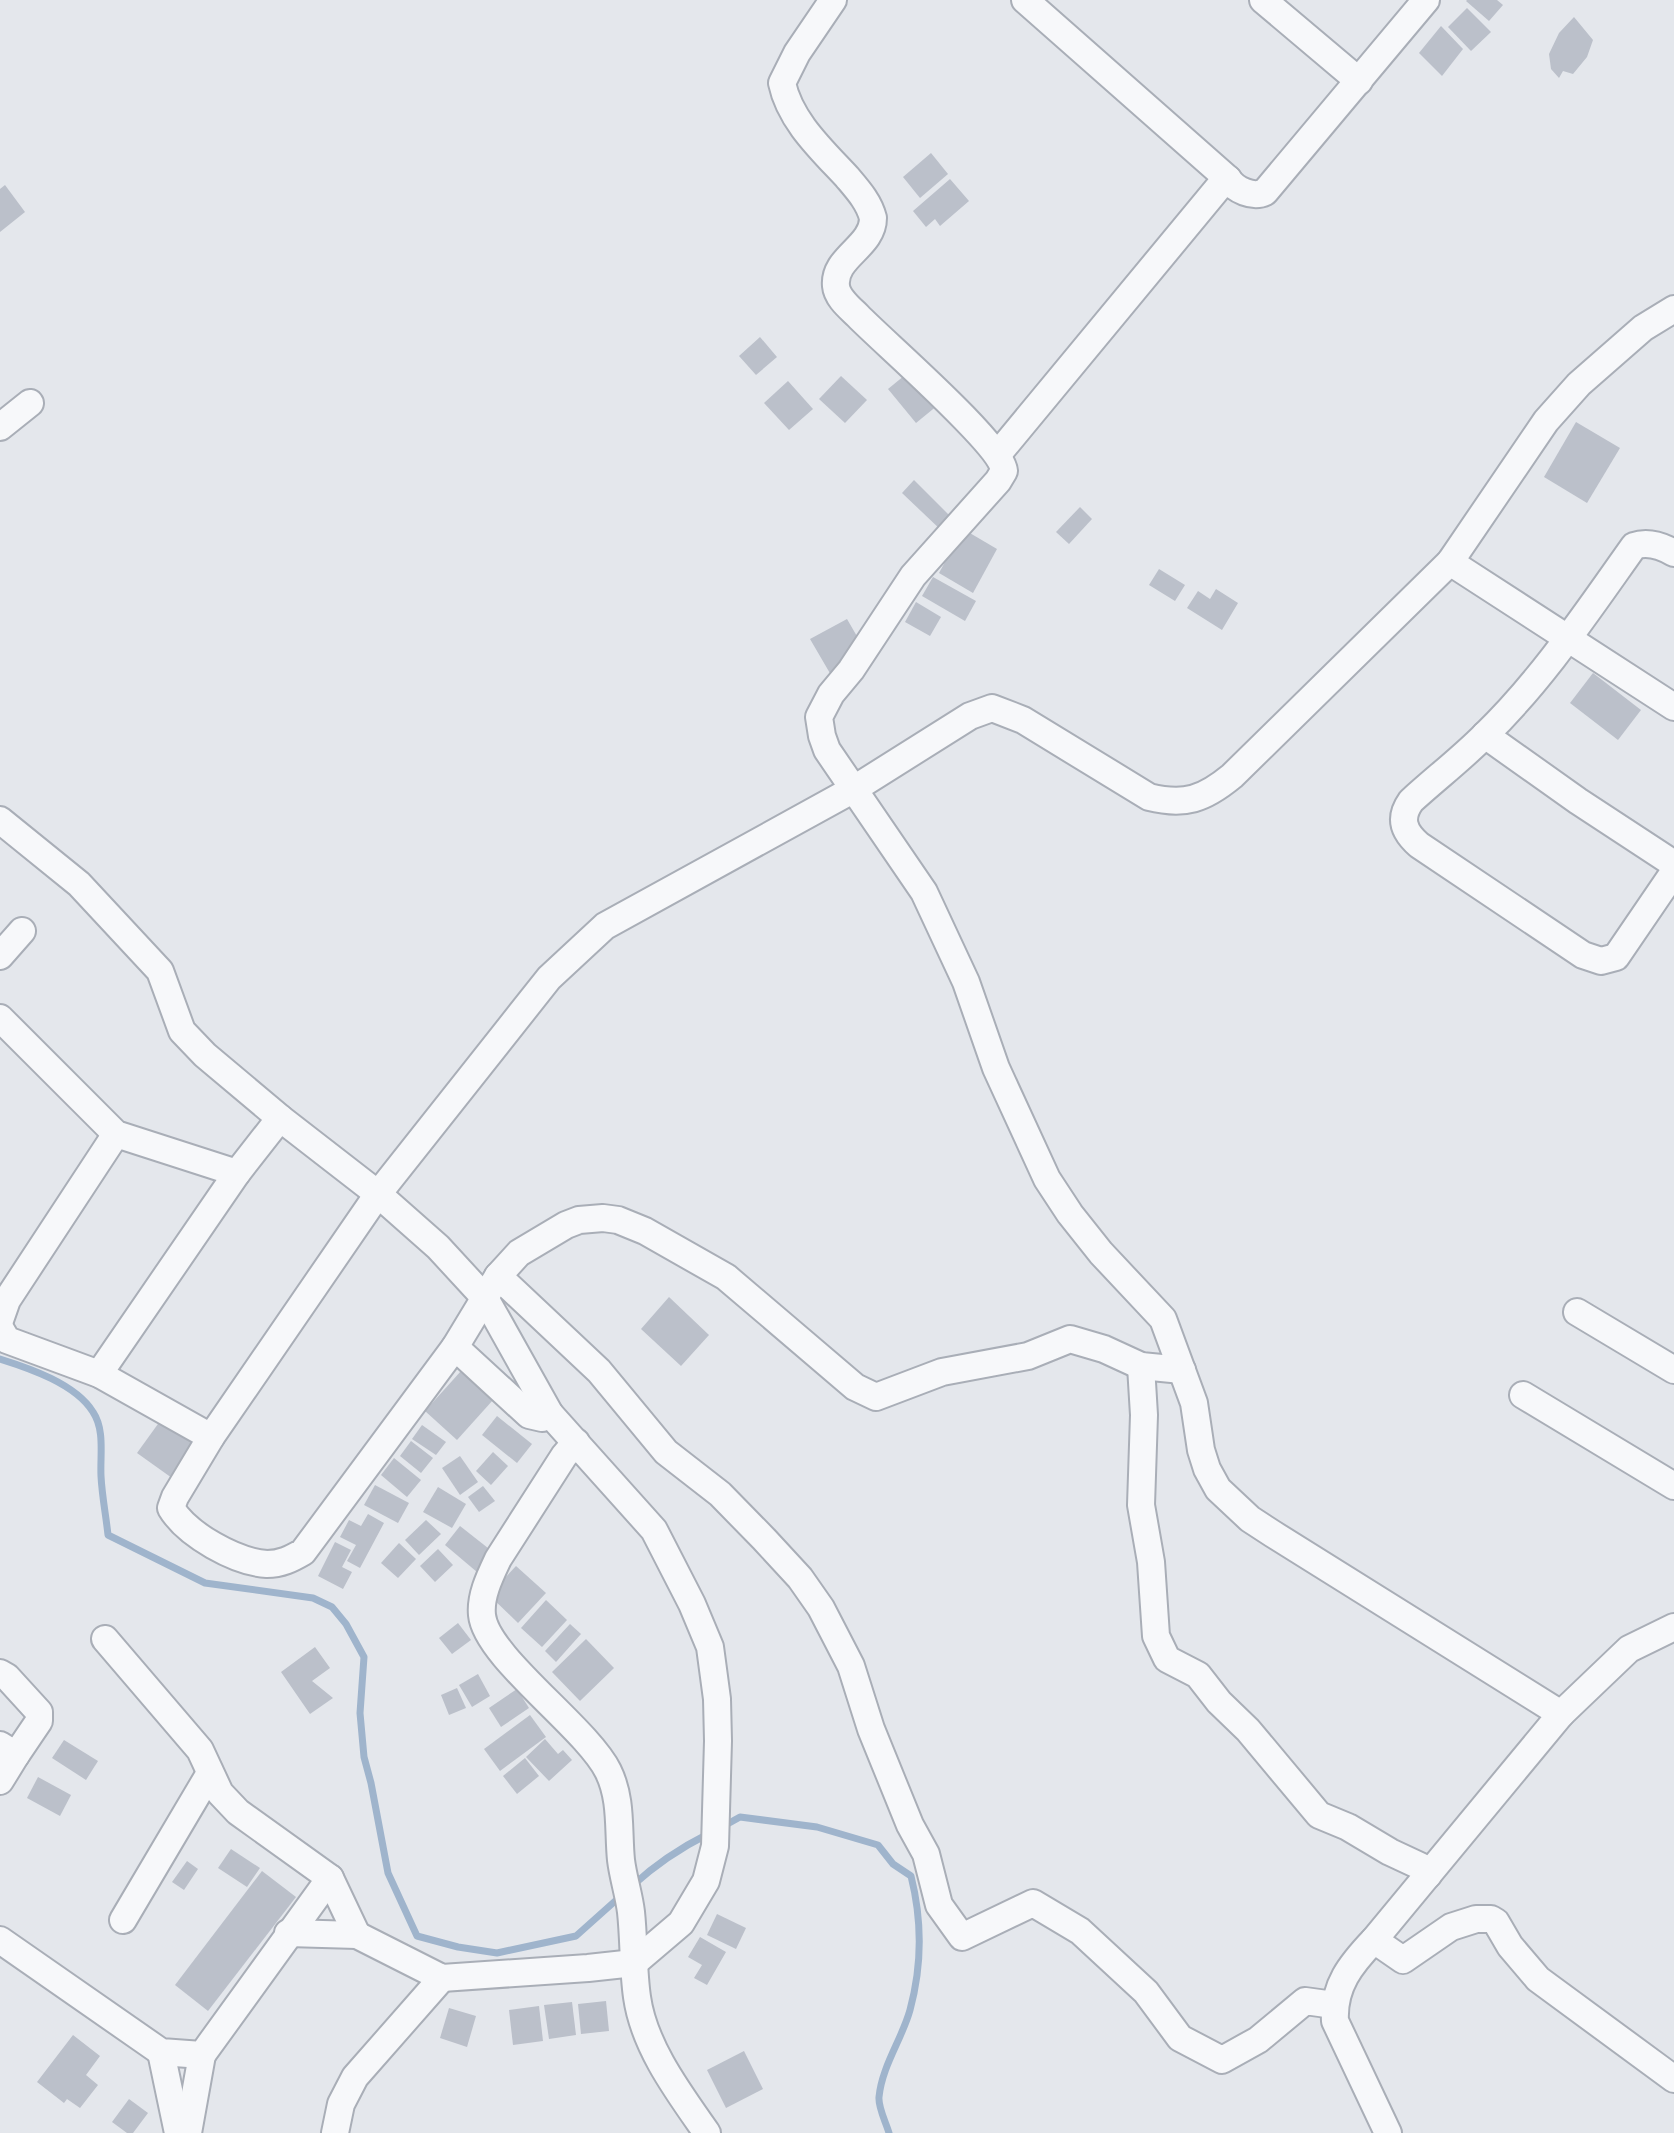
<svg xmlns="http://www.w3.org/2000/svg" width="1674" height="2133" viewBox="0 0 1674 2133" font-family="Montserrat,sans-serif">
<rect width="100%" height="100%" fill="#e4e7ec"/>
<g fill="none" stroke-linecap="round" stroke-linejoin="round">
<g stroke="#9fb4cc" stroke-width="7">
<path d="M0,1359C29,1368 76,1384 93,1412C105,1430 100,1455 101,1476C102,1496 106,1516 108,1535L205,1583L313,1598L332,1607L346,1624L364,1657L360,1713L364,1757L371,1783L388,1873L417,1936L458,1947L497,1953L576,1936L623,1894"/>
<path d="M722,1827L740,1817L817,1827L878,1845L893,1864L911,1876C922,1920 922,1966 910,2010C902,2039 882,2066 879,2097C878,2108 886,2122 889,2133"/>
<path d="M632,1886C655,1865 680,1848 708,1834"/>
</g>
</g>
<g fill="#bbc0ca">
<path d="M1467,0H1497L1503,5L1489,21L1466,1Z"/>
<path d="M1467,8L1491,32L1471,51L1448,27Z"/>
<path d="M1574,17L1593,40L1587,57L1573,74L1563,71L1559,78L1551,69L1549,54L1559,33Z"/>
<path d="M1441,26L1463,49L1442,76L1419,53Z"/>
<path d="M931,153L948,174L920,198L903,177Z"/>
<path d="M950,179L969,201L940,226L935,219L926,227L913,211Z"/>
<path d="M5,185L25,212L0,232V189Z"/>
<path d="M760,337L777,357L756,375L739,356Z"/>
<path d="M910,371L938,405L916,423L888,389Z"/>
<path d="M841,376L867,400L845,423L819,399Z"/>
<path d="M788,381L813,409L789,430L764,403Z"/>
<path d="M1576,422L1620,448L1587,503L1544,477Z"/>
<path d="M914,480L953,519L942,531L902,493Z"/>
<path d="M1080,507L1092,519L1069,544L1056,532Z"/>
<path d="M963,529L997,549L973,593L939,573Z"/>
<path d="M1159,569L1185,585L1175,601L1149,585Z"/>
<path d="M933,577L976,601L965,621L922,596Z"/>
<path d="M1216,589L1238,603L1222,630L1187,608L1198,591L1210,599Z"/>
<path d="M916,602L941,617L930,636L905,622Z"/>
<path d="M847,619L858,638L845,654L851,663L831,675L810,639Z"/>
<path d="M1593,673L1641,710L1618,740L1570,703Z"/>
<path d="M669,1297L709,1335L681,1366L641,1329Z"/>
<path d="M461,1371L493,1400L457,1440L425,1411Z"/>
<path d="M497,1416L532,1444L517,1463L482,1435Z"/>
<path d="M163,1417L198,1442L172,1478L137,1453Z"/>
<path d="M422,1425L446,1442L436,1455L412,1439Z"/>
<path d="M411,1441L433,1458L421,1473L400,1456Z"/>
<path d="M493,1452L508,1466L491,1485L476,1471Z"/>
<path d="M460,1456L478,1482L460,1495L442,1468Z"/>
<path d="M394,1458L421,1480L407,1497L381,1475Z"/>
<path d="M375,1485L409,1503L398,1523L364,1505Z"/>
<path d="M483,1486L495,1501L479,1512L468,1497Z"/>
<path d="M438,1487L466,1504L452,1528L423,1512Z"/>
<path d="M368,1514L384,1523L360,1568L347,1561L356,1545L340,1537L349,1520L361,1526Z"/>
<path d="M426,1520L441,1534L419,1555L405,1540Z"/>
<path d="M460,1526L493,1552L477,1572L445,1545Z"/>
<path d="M335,1542L351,1550L342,1567L352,1572L343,1589L318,1576Z"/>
<path d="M399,1543L416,1559L398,1578L381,1563Z"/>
<path d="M438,1549L453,1565L435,1582L420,1566Z"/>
<path d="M516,1566L546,1593L518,1623L489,1595Z"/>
<path d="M546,1600L567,1620L542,1647L521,1628Z"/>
<path d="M458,1623L471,1640L452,1654L439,1638Z"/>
<path d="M570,1624L581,1634L556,1662L545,1651Z"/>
<path d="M586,1639L614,1668L580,1701L552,1672Z"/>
<path d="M315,1647L330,1668L312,1681L333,1698L310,1714L281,1672Z"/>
<path d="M478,1674L490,1696L472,1707L459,1685Z"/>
<path d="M457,1688L466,1708L449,1715L441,1695Z"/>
<path d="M517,1689L529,1708L501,1727L489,1708Z"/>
<path d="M530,1715L546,1737L500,1771L484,1749Z"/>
<path d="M545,1739L558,1754L563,1750L572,1760L549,1781L526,1757Z"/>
<path d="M64,1740L98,1761L86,1780L52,1758Z"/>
<path d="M525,1758L539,1776L517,1794L503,1776Z"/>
<path d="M38,1777L71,1795L60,1816L27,1798Z"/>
<path d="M231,1849L260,1868L247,1887L218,1868Z"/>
<path d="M187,1861L198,1869L184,1890L172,1882Z"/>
<path d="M262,1871L296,1897L208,2011L175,1985Z"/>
<path d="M717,1914L746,1928L736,1949L707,1935Z"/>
<path d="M700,1937L726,1952L707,1985L694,1978L702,1965L688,1957Z"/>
<path d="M606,2001L609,2031L581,2034L578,2004Z"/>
<path d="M572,2002L576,2035L549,2039L544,2005Z"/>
<path d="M539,2006L543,2041L513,2045L509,2010Z"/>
<path d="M449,2008L476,2016L467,2047L440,2038Z"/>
<path d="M73,2035L100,2056L86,2075L98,2085L80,2108L67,2099L64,2103L37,2082Z"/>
<path d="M744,2051L763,2089L726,2108L707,2070Z"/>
<path d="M129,2099L148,2113L133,2133H127L112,2122Z"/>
</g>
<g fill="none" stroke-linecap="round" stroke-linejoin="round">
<defs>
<g id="minor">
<path d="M833,0L797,53L782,83C790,121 822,150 847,177C858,190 869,202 873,218C873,247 833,257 836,286C837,298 850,308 858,316C883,342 1002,444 1004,471L998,481L913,576L851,670L831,694L819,717L822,736L827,750L924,892L966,982L996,1068L1047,1179L1070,1214L1101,1253L1163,1319L1194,1403L1201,1450L1207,1469L1218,1489L1250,1519L1273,1534L1561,1714"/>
<path d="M1025,0L1228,179"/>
<path d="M1263,0L1359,81"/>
<path d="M0,427L30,403"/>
<path d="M998,454L1218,188L1228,179C1235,190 1253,198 1265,192L1426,0"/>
<path d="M1674,553C1662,546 1648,541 1634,546C1587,612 1542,680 1484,736C1461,759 1435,779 1411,801C1399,818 1403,831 1419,845L1583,955L1601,961L1616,957L1674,872"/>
<path d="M1450,562L1674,707"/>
<path d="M1485,735L1578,801L1674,864"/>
<path d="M0,820L79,884L160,971L182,1031L205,1055L280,1118L378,1194L438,1247L485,1298L550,1414L654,1530L692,1604L710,1647L717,1699L718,1741L715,1846L706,1881L681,1923L634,1963L588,1968L442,1978L357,1935L288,1933"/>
<path d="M0,956L22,931"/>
<path d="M0,1018L116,1134L237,1173"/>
<path d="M498,1276L599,1371L666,1452L720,1494L764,1539L800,1578L821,1608L851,1666L871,1729L910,1825L926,1854L939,1905L962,1937L1033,1903L1080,1931L1146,1992L1180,2038L1222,2060L1258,2040L1305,2001L1334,2005"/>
<path d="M1577,1312L1674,1370"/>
<path d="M0,1320L7,1300L116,1134"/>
<path d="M0,1328L7,1340L99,1374L211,1437"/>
<path d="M455,1347L529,1415L542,1418L550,1414"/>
<path d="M1141,1366L1144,1415L1141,1505L1151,1562L1156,1636L1167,1659L1198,1675L1219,1702L1248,1730L1319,1815L1348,1827L1390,1852L1420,1866L1428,1875"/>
<path d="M1182,1370L1141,1366L1104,1349L1070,1339L1028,1356L942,1372L876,1397L855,1387L726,1277L645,1231L618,1220L603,1218L579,1220L566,1225L519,1253L498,1276L455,1347L303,1552C291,1559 281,1564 267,1564C236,1562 187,1535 171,1508L175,1497L211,1437L378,1194L549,978L605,926L854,789L970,716L992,708L1023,720L1149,797C1185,806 1204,799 1232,776L1450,562L1546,421L1579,384L1643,328L1674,309"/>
<path d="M99,1374L237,1173L280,1118"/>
<path d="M1523,1395L1674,1486"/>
<path d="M576,1442L564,1456L498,1559C490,1576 480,1596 482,1615C486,1657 586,1727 608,1771C622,1799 618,1830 621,1860C623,1877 629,1895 631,1912C634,1940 633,1969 637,1997C644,2047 679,2093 707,2133"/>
<path d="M105,1639L200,1750L220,1793L238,1812L330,1878L357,1935"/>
<path d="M0,1673L7,1677L39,1712V1721L16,1755"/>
<path d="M0,1745L16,1755L0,1781"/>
<path d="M123,1920L210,1773"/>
<path d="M0,1940L161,2052L202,2055L330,1878"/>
<path d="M1374,1940L1403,1960L1451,1927L1476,1919H1491L1496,1922L1510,1946L1538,1979L1674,2079"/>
<path d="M161,2052L178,2133"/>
<path d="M188,2133L202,2055"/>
<path d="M335,2133L341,2104L355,2077L442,1978"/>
<path d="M1388,2133L1335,2021C1333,1986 1351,1964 1374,1940L1561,1714L1629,1649L1674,1627"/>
</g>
</defs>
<use href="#minor" stroke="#a9aeb7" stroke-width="30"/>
<use href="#minor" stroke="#f7f8fa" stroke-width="26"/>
</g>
</svg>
